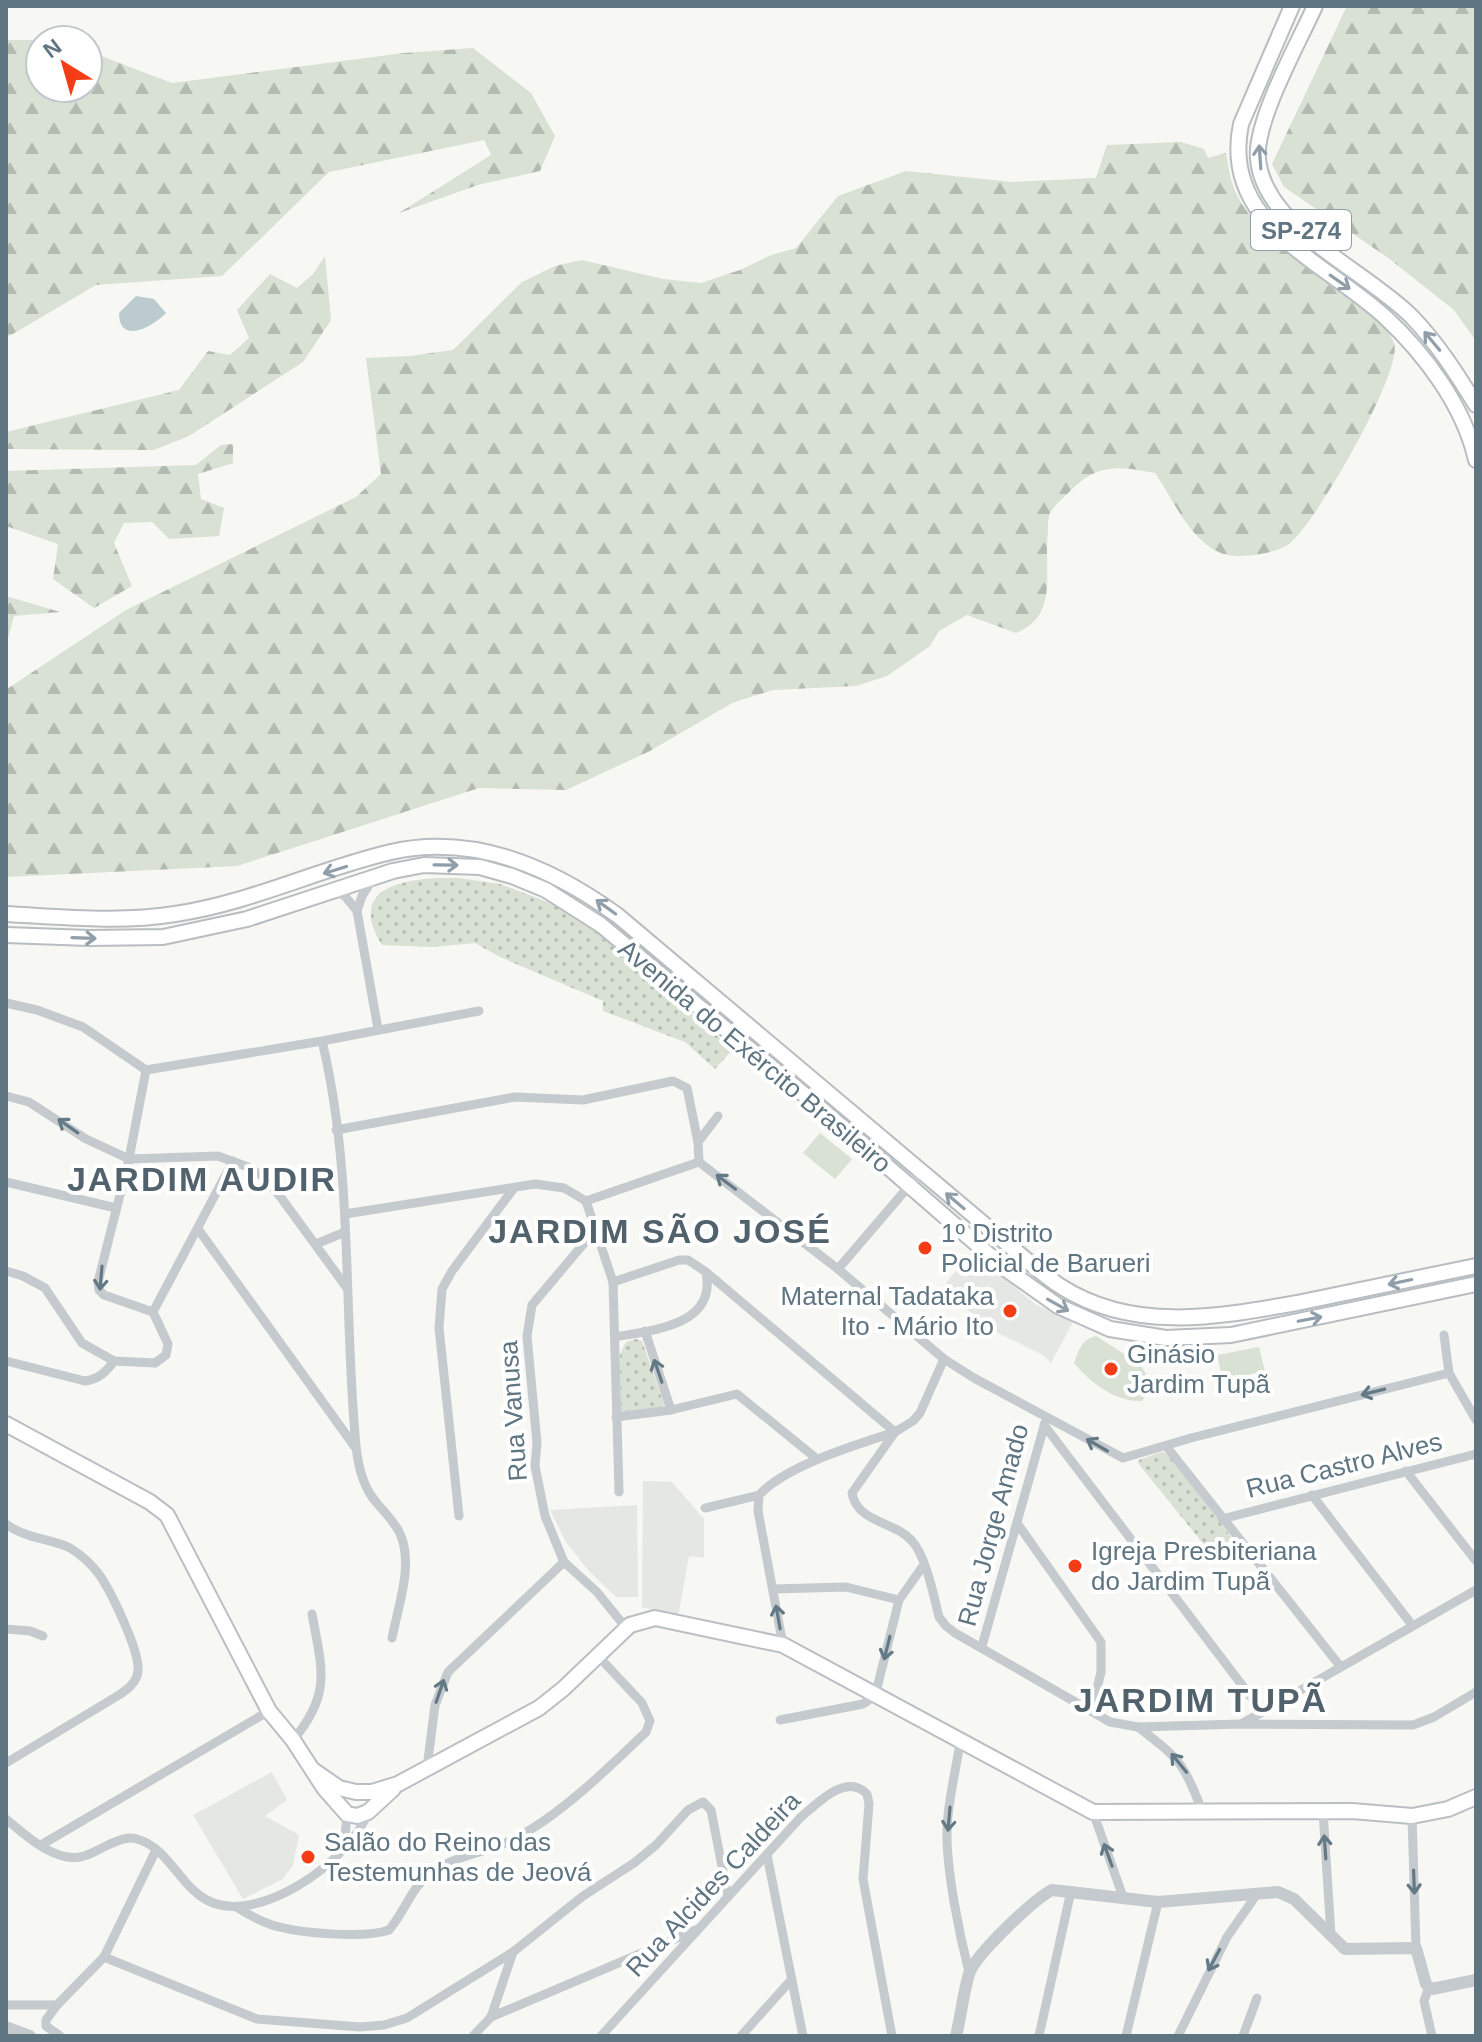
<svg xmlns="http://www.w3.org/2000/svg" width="1482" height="2042" viewBox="0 0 1482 2042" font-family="Arial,sans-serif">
<defs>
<pattern id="grass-dots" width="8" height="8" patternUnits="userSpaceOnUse" patternTransform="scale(2)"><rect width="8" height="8" fill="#d9e0d4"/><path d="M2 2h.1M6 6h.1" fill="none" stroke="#b3bab1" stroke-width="1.8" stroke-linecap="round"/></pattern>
<pattern id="forest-firs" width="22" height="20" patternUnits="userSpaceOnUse" patternTransform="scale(2)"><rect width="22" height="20" fill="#d9e0d4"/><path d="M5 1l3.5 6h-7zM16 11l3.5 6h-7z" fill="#b3bab1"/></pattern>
</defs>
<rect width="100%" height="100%" fill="#f7f7f4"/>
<g fill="#e5e7e5">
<path d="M972,1251L1035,1304L1073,1322L1051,1363L1043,1355L998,1333L982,1319L939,1292Z"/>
<path d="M643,1481L672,1482L704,1519V1558L689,1556L678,1617L642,1607Z"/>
<path d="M637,1505L638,1597H616L589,1571L566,1542L550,1510Z"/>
<path d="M272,1772L287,1800L265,1816L299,1835L293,1865L283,1879L243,1899L193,1815Z"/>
</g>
<g fill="url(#grass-dots)">
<path d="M436,878H459L500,884L548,902L580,919L733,1049L715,1069L685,1042L603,1011V1001L500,957L475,943L432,947L382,945C350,893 392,881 436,878Z"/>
<path d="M636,1339L642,1341L664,1404L662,1407L624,1414L621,1411L620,1354L626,1342Z"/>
<path d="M1161,1452L1169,1455L1233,1539L1210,1552L1138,1463L1139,1460Z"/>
</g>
<g fill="url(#forest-firs)">
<path d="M1347,6H1476V341L1454,310L1387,257L1284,187L1272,164Z"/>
<path d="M6,40H40V88H88V51L172,83L404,53L473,48L531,93L555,136L540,171L478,185L399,213L491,155L484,140L329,172L222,276L96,285L6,338Z"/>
<path d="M1181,142L1204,149L1208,158L1226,153C1228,163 1229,173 1232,183C1247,231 1317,275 1356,305C1369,315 1388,326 1394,343C1404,370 1315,525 1289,544C1277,553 1251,556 1236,556C1196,555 1175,502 1155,473C1121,466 1097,463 1071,490C1065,497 1054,505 1050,513C1048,517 1048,526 1048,531C1043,569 1060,616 1016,633L967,615L939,631L930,646L887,676L856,686L773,690L732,703L650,751L566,790L479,788L237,866L6,877L7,689L126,610L356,497L381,474L366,358L410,356L453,350L522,282L555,266L582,260L663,279L701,283L740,270L771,255L796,248L838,196L906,171L1012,182L1096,178L1107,145Z"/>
<path d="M325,256L331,320L303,362L189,436L154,450L6,449V432L179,390L208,351L230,355L249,338L237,310L270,274L297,288L313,274Z"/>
<path d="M233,444V463L198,474L201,499L224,508L219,536L169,539L152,522L124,523L114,543L132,586L94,608L53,579L58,544L6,526V471L196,465L221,445Z"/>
<path d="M6,596L60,612L14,616L6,645Z"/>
</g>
<g fill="#d9e0d4">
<path d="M820,1133L852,1159L835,1179L803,1153Z"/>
<path d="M1096,1336L1140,1364L1153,1386L1142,1401C1115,1402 1091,1383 1074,1363C1078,1351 1082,1339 1096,1336Z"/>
<path d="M1259,1347L1265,1371L1223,1381L1217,1355Z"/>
</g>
<path fill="#bccbce" d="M136,296L154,299L166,313C154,326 119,346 119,313Z"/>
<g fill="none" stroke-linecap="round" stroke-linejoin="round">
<defs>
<g id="secondary">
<path d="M6,1424L150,1502L167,1515L269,1711L293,1740L324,1788L347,1814L357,1816L368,1812L393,1789"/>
<path d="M313,1770L339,1788L356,1792H372L398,1784L539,1708L563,1689L630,1625L655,1618L783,1645L1093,1812L1352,1811L1412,1816L1448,1809L1476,1797"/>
</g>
<g id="primary">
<path d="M1292,6L1241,124C1220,224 1324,261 1385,317C1424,353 1464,406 1476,460"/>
<path d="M1315,6C1299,42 1254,122 1258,159C1264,228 1367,271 1412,317C1437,343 1457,374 1476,405"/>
<path d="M6,914C62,917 120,923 175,914C250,903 318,869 391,852C474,833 551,867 617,915L1017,1252C1031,1264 1045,1276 1060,1286C1133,1333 1218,1317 1297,1303C1357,1291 1416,1278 1476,1266"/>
<path d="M6,935L89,938L163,937L247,919L393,871L424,865L480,867L512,876L546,890L601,925L819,1107L1003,1267L1058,1306L1110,1329L1166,1338L1231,1335L1476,1284"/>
</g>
</defs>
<use href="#secondary" stroke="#b9bfc3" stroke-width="18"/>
<use href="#primary" stroke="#b7bdc0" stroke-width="18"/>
<g stroke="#c4cacd" stroke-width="9">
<path d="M372,880L362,896L357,911L378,1029"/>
<path d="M336,892L345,896L357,911"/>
<path d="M6,1003L37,1010L83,1027L146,1070L322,1041L479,1011"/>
<path d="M322,1041C354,1173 343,1312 356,1446C358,1466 363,1487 376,1502C385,1513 396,1523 401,1536C413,1566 398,1607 392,1638"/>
<path d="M146,1070L129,1159L98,1282L99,1290L104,1295L153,1312"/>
<path d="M6,1096L29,1102L86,1139L129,1159L218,1156L248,1167L264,1177L282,1199L347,1288"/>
<path d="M336,1130L515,1097L583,1100L673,1081L687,1088L698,1142L699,1162"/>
<path d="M698,1142L718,1116"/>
<path d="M699,1162L838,1269L944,1359L974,1378L1123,1458L1191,1438L1449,1373"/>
<path d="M6,1182L116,1208"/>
<path d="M586,1201L613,1282L619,1492"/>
<path d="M586,1201L699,1162"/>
<path d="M345,1214L535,1184L564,1188L586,1201"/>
<path d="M198,1229L355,1447"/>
<path d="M316,1244L345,1232"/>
<path d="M838,1269L921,1172"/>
<path d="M6,1271L23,1276L45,1288L82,1343L114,1361L155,1363L166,1355L168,1344L153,1312"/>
<path d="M706,1272L895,1432"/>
<path d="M613,1282L679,1260H688L706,1272C717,1325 654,1330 615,1337"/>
<path d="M153,1312L233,1161"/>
<path d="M645,1331L671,1410"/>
<path d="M1444,1335L1449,1373L1476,1420"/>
<path d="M944,1359L920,1413L913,1421L895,1432L852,1493C857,1523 895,1521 912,1541C926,1556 934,1597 939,1617L946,1626L955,1633L1110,1722L1138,1727L1241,1724L1413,1725L1434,1717L1476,1692"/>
<path d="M6,1361L85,1381C99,1379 106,1372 114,1361"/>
<path d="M616,1417L671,1410L737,1394L817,1459"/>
<path d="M1044,1425L1261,1710"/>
<path d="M1166,1446L1340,1666"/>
<path d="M1406,1471L1476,1561"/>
<path d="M1312,1495L1412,1625"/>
<path d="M705,1508L759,1495"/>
<path d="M459,1516L439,1328L442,1289L452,1271L514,1188"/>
<path d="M1222,1519L1476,1454"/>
<path d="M1017,1523L1101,1642V1672L1092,1710"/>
<path d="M6,1524C26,1539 49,1538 70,1548C80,1554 91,1564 98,1573C110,1589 140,1651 138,1671C137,1682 128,1689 119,1695L6,1763"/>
<path d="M564,1562L545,1516L535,1466L537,1443L527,1336L532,1305L596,1229"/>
<path d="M773,1589L846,1587L899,1600"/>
<path d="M6,1629L30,1631L43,1636"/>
<path d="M783,1645L758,1511L759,1495C787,1465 856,1445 895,1432"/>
<path d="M982,1646L1045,1423"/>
<path d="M780,1720L863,1704L875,1696L899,1600L923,1566"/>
<path d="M1243,1723L1476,1590"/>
<path d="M1138,1727C1178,1758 1184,1762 1202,1811"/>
<path d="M293,1740C332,1694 322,1669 312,1614"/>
<path d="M960,1742C956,1771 948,1800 947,1829C946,1869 959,1933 969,1972"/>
<path d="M427,1768L435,1705L448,1672L564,1562L597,1592L627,1629"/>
<path d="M1323,1811L1331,1935"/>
<path d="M1093,1812L1123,1897"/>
<path d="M1412,1816L1416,1948"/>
<path d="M6,1819C24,1834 54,1862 80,1857C89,1856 99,1849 108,1845C117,1841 127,1836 137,1839C167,1847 179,1884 205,1899C255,1929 351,1861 368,1812"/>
<path d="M41,1845L269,1711"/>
<path d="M344,1848L347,1814"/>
<path d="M767,1855L803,2036"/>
<path d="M238,1908C249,1915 260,1921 272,1925C298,1933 364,1939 389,1930C404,1913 411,1889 428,1875C451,1856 486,1853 512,1840C560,1816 607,1769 646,1732L650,1721L642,1703L599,1657"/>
<path d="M104,1957L257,2019L360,2027L384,2025L407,2018L513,1952L583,1896L634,1863L656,1845L688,1810L703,1802L711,1810L728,1897"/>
<path d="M1429,1987L1424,2001L1432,2036"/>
<path d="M6,2005H57"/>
<path d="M491,2017L513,1952"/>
<path d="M60,2036L46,2026V2020L57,2005L104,1957L156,1850"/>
<path d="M473,2036L491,2017L696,1930"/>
<path d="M601,2036L800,1818C817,1804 846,1772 867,1794L869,1804L863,1879L892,2036"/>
<path d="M741,2036L792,1979"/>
<path d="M1039,2036L1071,1891"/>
<path d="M1126,2036L1158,1902"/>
<path d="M1178,2036L1227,1937L1257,1894"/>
<path d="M1243,2036L1257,1998"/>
</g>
<g stroke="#c4cacd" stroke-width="12">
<path d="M6,2027L30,2036"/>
<path d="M956,2036C961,2016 963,1994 969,1974C975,1955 1033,1900 1052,1890L1158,1902L1278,1892L1294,1899L1345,1949L1416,1948L1426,1984L1432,1989L1476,1980"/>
</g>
<use href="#secondary" stroke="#fff" stroke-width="14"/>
<use href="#primary" stroke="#fff" stroke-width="14"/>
</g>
<defs><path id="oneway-shaft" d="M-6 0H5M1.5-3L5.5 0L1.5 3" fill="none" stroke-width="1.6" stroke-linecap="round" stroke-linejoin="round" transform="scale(2)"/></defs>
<g stroke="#8f9ea8">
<use href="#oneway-shaft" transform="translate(1260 157) rotate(-94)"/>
<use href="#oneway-shaft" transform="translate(1340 282) rotate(35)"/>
<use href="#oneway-shaft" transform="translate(1432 341) rotate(-130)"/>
<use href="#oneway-shaft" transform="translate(446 865) rotate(1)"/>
<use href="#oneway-shaft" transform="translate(335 870) rotate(163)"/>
<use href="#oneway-shaft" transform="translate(606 907) rotate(-144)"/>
<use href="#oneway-shaft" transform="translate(84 938) rotate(2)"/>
<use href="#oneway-shaft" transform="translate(955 1201) rotate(-140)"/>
<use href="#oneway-shaft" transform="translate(1400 1282) rotate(168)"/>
<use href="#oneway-shaft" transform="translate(1058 1305) rotate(29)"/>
<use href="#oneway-shaft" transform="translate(1310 1319) rotate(-11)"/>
</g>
<g stroke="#647986">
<use href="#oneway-shaft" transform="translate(68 1126) rotate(-145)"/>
<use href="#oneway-shaft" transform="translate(726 1182) rotate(-143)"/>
<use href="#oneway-shaft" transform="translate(101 1278) rotate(95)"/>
<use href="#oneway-shaft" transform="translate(658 1371) rotate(-109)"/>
<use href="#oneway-shaft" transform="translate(1373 1392) rotate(166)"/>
<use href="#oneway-shaft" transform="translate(1097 1445) rotate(-150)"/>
<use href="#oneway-shaft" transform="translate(778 1617) rotate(-100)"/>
<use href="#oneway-shaft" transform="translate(887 1648) rotate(104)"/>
<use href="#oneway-shaft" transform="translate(440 1691) rotate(-71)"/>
<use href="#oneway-shaft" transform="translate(1179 1763) rotate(-129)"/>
<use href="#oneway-shaft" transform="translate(949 1819) rotate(95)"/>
<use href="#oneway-shaft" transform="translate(1325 1847) rotate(-94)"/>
<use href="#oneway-shaft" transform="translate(1108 1855) rotate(-110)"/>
<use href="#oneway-shaft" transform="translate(1414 1882) rotate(88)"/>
<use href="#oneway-shaft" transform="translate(1214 1960) rotate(118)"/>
</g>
<g fill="#f43d17" stroke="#fff" stroke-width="3">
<circle cx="925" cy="1248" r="8"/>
<circle cx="1010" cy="1311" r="8"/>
<circle cx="1111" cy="1369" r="8"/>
<circle cx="1075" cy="1566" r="8"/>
<circle cx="308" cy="1857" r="8"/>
</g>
<g text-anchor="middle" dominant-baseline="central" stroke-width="8" stroke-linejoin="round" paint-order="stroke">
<rect fill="#fff" stroke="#8f9ea8" stroke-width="2" x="1251" y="210" width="100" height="40" rx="6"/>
<g font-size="24" font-weight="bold" fill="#5f7582">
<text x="1301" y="230">SP-274</text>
</g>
<g font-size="26" fill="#5f7582" stroke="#fff">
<text transform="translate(755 1056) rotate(40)">Avenida do Exército Brasileiro</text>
<text transform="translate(513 1411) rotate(-94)">Rua Vanusa</text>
<text transform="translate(1344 1465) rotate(-14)">Rua Castro Alves</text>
<text transform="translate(993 1525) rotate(-75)">Rua Jorge Amado</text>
<text transform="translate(713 1884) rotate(-47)">Rua Alcides Caldeira</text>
</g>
<g font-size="26" fill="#5f7582" stroke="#fff" text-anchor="start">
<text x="941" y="1233">1º Distrito<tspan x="941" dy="30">Policial de Barueri</tspan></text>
<text x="994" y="1296" text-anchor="end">Maternal Tadataka<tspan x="994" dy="30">Ito - Mário Ito</tspan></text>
<text x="1127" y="1354">Ginásio<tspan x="1127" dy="30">Jardim Tupã</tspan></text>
<text x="1091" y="1551">Igreja Presbiteriana<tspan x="1091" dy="30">do Jardim Tupã</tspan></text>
<text x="324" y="1842">Salão do Reino das<tspan x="324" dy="30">Testemunhas de Jeová</tspan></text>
</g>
<g font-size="34" font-weight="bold" letter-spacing="2" fill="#52626c" stroke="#fff">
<text x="202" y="1179">JARDIM AUDIR</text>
<text x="660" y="1231">JARDIM SÃO JOSÉ</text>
<text x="1201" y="1700">JARDIM TUPÃ</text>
</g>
</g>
<rect width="1482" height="2042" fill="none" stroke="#5f7582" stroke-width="16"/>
<g transform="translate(64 64) rotate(323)"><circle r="38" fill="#ffffff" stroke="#bfc8cd" stroke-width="2"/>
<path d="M0-6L14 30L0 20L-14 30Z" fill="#f43d17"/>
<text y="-12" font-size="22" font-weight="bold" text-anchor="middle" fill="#5f7582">N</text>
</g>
</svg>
